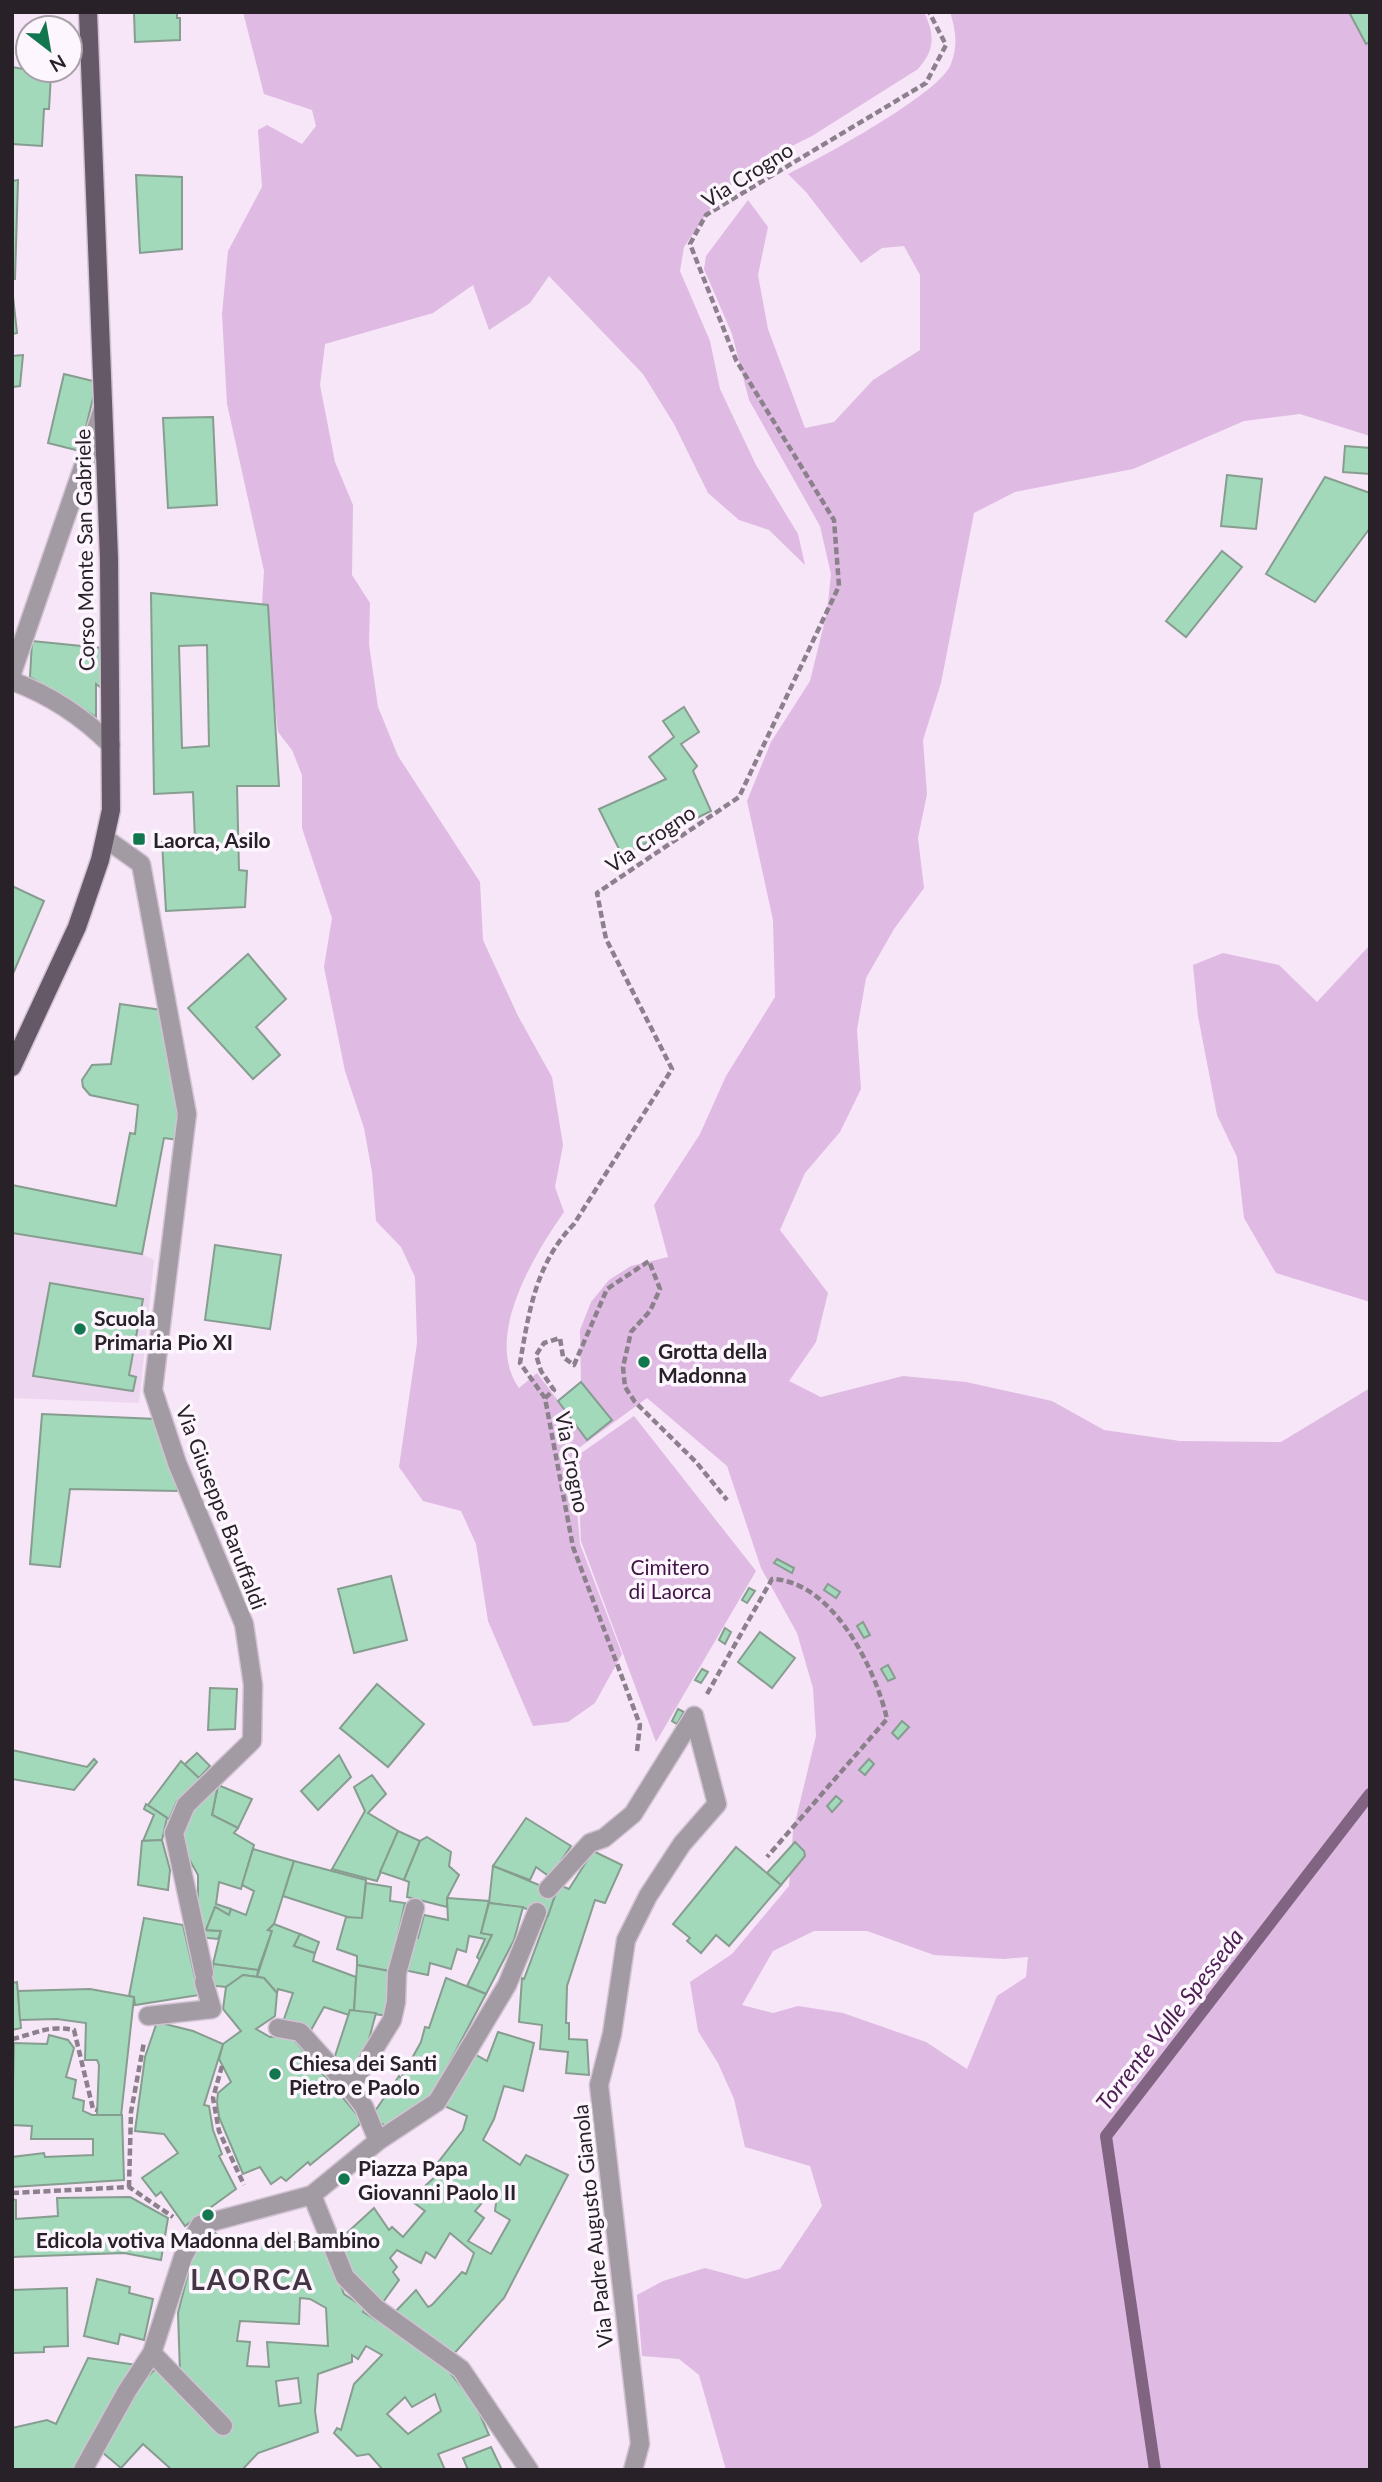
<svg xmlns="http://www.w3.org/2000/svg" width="1382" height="2482" viewBox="0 0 1382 2482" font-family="Lato,sans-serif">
<rect width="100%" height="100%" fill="#f7e5f8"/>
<path fill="#edd6ef" d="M12,1233L142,1254L154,1260L139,1403L12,1398Z"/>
<g fill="#dfbae3" fill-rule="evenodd">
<path d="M243,12H924C935,35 935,50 918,69L812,136L746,169L710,209L684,247L680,271L710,341L720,389L756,465L798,534L805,565L769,530L739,520L708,493L674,424L643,374L549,276L530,303L489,330L473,285L433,313L325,344L320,385L335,462L353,505L352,575L370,603L369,644L378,707L398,756L480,882L483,940L518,1016L552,1077L563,1145L555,1187L564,1212C534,1255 483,1337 519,1388L537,1373L588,1440L612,1420L581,1382L580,1330L591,1302L609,1280L631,1266L668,1257L654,1205L700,1134L726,1076L775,997L773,920L747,801L771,742L810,681L827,612L831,574L820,526L749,400L732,334L704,269L706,256L748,200L768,227L758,275L768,329L805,428L834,422L873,380L920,350V275L904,246L882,248L861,263L806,192L788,174C819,159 941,93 951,64C958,45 956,31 950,12H1349L1366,44L1370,42V436L1300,414L1244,421L1133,469L1015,492L974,513L941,683L923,740L927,794L918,838L924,888L894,929L866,978L857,1030L861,1089L840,1132L805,1173L780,1230L828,1293L816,1342L789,1381L821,1397L903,1376L966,1382L1052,1401L1104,1430L1180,1441L1281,1442L1370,1388V2470H726L699,2375L679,2359L642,2356L637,2295L663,2281L705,2268L746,2279L780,2269L822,2206L810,2166L745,2147L734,2099L718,2063L698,2031L690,1982L732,1954L789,1886L793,1831L816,1736L813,1688L797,1633L761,1568L727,1466L647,1398L572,1453L580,1544L622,1654L595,1703L568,1722L533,1726L488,1621L476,1544L461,1511L423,1501L399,1467L417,1343L415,1277L401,1247L376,1221L372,1172L364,1128L345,1071L324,967L332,918L302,828V775L292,750L278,732L271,670L268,605L262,604L264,571L227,404L222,314L228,251L262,187L258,130L267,125L302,144L316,126L312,110L264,94ZM814,1931H867L934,1955L1004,1959L1028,1957L1026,1977L997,1996L967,2069L926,2042L843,2013L798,2006L773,2013L742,2005L773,1951Z"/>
<path d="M1370,945V1302L1276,1273L1244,1218L1237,1157L1217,1115L1198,1016L1193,965L1223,953L1279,965L1317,1002Z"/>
<path d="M634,1416L756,1571L656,1742L581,1541L577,1456Z"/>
</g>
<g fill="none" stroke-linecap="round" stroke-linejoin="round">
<path stroke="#806482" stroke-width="12" d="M1155,2470L1106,2136L1370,1794"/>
</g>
<g fill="#a3d9bb" stroke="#869d8f" stroke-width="2" fill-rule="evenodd">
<path d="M134,12H177V18H180V40L135,42Z"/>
<path d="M1349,12H1370V42L1366,44Z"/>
<path d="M12,67L51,74L49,109H44L42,146L12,144Z"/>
<path d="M136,175L182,177V249L140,253Z"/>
<path d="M18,180L15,279H12V181Z"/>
<path d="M12,287L17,333L12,334Z"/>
<path d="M23,355L20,386L12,387V356Z"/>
<path d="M64,374L97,382L80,451L48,443Z"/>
<path d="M213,417L217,505L168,508L163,418Z"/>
<path d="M1345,446L1370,448V474L1343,472Z"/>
<path d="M1227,475L1262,479L1256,529L1221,526Z"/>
<path d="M1325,477L1370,493V528L1315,602L1266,574Z"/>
<path d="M1222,551L1242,567L1186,637L1166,621Z"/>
<path d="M151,593L268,605L279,786H237L239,870L247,871L245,907L166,911L162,842L195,841L193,792L154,794ZM207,645L209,746L182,748L179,646Z"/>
<path d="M32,641L101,648L104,690L96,684V717L30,677Z"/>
<path d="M684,707L699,732L681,744L697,766L693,771L711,811L622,855L599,809L666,779L649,757L674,737L663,721Z"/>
<path d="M12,886L44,901L12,976Z"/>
<path d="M248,954L286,999L256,1027L280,1055L253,1079L188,1008Z"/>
<path d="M120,1004L161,1010L175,1083L179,1140L164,1138L142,1254L12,1233V1185L116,1206L130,1133L135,1134L138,1105L90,1095L83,1087L82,1080L92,1065L111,1064Z"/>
<path d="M215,1245L281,1255L270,1329L205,1320Z"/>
<path d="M50,1283L143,1299L129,1375L136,1377L133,1391L33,1376Z"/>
<path d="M581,1382L612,1420L587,1440L558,1401Z"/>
<path d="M42,1414L156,1419L178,1491L70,1489L60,1567L30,1564Z"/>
<path d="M777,1559L794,1568L792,1573L774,1563Z"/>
<path d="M391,1576L407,1640L354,1653L338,1589Z"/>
<path d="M828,1584L840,1592L836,1598L824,1590Z"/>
<path d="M749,1588L755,1591L747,1603L742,1600Z"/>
<path d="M863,1622L870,1635L864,1638L857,1626Z"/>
<path d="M725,1628L731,1632L725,1644L719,1640Z"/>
<path d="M760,1632L795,1658L772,1688L738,1662Z"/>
<path d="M888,1665L895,1678L888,1681L881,1669Z"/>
<path d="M702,1669L708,1672L701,1683L695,1680Z"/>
<path d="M377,1684L424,1724L388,1767L340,1728Z"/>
<path d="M210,1688L237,1689L235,1729L208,1730Z"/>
<path d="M678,1709L684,1712L677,1724L672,1721Z"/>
<path d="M902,1721L909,1727L898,1739L892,1733Z"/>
<path d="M12,1750L87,1767L94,1759L97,1762L74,1790L12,1779Z"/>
<path d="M197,1753L210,1766L199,1778L184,1765Z"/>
<path d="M339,1755L351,1777L318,1810L301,1791Z"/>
<path d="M869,1759L874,1764L865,1775L859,1770Z"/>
<path d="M181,1761L200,1779L177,1801L169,1819L148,1805Z"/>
<path d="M372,1775L386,1794L368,1813L398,1831L377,1881L332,1869L365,1811L354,1787Z"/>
<path d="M218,1785L252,1799L238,1828L212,1815Z"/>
<path d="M218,1785L212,1815L238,1828L234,1833L254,1845L241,1889L219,1882L216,1904L231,1909L229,1915L215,1907L206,1930L221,1931L218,1939L198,1937V1875L184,1850L183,1828L194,1809Z"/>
<path d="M836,1796L842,1801L832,1812L827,1806Z"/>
<path d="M146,1804L167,1818L162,1840L143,1841L154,1815L144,1809Z"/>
<path d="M526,1818L571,1846L550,1877L536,1867L530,1880L493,1866Z"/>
<path d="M398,1831L420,1841L404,1880L380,1872Z"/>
<path d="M427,1837L451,1852L449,1866L459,1875L447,1898V1907L407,1897L409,1882L404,1880L420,1841Z"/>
<path d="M162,1840L170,1870L168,1890L138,1885L142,1841Z"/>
<path d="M795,1842L804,1851L805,1856L781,1885L767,1873Z"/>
<path d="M736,1847L781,1885L729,1946L716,1935L701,1953L687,1941L690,1938L673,1924Z"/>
<path d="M253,1849L294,1861L274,1924L268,1930L272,1931L258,1970L213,1964L221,1931L206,1930L215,1907L229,1915L231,1909L246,1915L254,1891L242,1885Z"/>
<path d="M593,1851L622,1865L605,1903L595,1900L567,1986L566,2023H569V2039L587,2040L589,2075L566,2073L568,2052L540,2049L542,2025L519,2022L522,1978L524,1979L559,1885L569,1889Z"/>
<path d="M294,1861L366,1880L362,1918L357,1920L283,1896Z"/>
<path d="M493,1866L556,1892L548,1916L524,1908L489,1903Z"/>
<path d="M366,1883L391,1887L390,1901L405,1903L390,1971L357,1965V1956L337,1949L346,1917L362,1918Z"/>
<path d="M447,1898L489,1901L481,1933L492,1935L480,1960L477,1957L485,1939L469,1936L466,1952L457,1949L451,1969L430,1963L428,1975L404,1970L409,1936L418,1938L424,1915L448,1920Z"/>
<path d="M489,1903L523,1907L514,1940L486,1994L467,1986L492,1935L481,1933Z"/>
<path d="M144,1918L183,1925L199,1995L135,2005L134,1997L129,1996Z"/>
<path d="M274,1924L300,1934L294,1946L315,1953L313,1961L356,1977L354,2011L350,2010L349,2015L324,2007L310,2032L284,2019L293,1993L278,1989L277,1993L264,1978L257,1977L272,1931L268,1930Z"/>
<path d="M300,1934L319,1942L315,1953L294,1946Z"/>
<path d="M213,1964L258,1970L257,1977L243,1975L226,1987L198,1984L196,1975L213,1972Z"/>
<path d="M357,1965L389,1971L388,2016L354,2011Z"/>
<path d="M243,1975L264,1978L277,1993L275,2016L256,2029L270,2037L291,2036L360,2118L359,2125L310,2165L308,2162L286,2181L281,2177L271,2184L260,2167L243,2174L219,2117L217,2102L218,2093L231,2082L219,2059L223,2044L241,2031L223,2009L226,1987Z"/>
<path d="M446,1978L486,1994L434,2092L389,2128L371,2117L399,2076L401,2078L421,2042L425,2027L429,2028Z"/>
<path d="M17,1982L21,2028L12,2030V1983Z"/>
<path d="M90,1989L134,1997L121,2116L97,2115L99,2065L97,2060H85L86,2023L57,2019L20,2020L18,1991Z"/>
<path d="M350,2010L376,2013L365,2054L354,2068L335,2056Z"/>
<path d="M157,2022L193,2031L223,2044L204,2105L209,2106L213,2130L222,2154L219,2156L236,2189L185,2226L161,2192L156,2196L142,2178L178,2153L164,2134L135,2131L145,2057Z"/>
<path d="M498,2032L534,2043L523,2091L504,2086L494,2119L483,2140L520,2165L526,2155L568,2175L504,2298L452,2356L396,2311L416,2290L428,2307L432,2305L462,2272L466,2274L474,2253L450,2233L435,2258L426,2252L421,2263L397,2250L390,2258L397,2267L393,2272L399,2280L381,2305L353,2274L337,2242L374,2208L389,2230L392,2227L403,2237L425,2211L410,2200L438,2174L433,2169L463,2130L467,2116L440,2104L471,2052L487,2061ZM487,2197L496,2203L495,2211L510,2220L491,2254L468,2241L484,2218L475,2211Z"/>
<path d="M49,2035L68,2040L74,2048L66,2077L76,2080L73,2098L84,2101L83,2111L92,2115H122L124,2180L12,2187V2157L44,2153L45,2157L93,2155V2139H31L32,2126L12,2125L14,2043L47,2044Z"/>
<path d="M130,2197L168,2218L161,2260L124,2253L12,2257V2199L16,2200V2219L58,2216L57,2198Z"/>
<path d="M208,2229L229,2241L265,2244L324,2240L344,2294L365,2308L363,2312L438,2358L475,2403L489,2435L438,2454L445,2470H383L369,2454L357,2456L334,2433L337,2428L341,2430L354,2384L382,2355L366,2346L358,2359L352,2355V2362L318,2374L315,2411L318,2432L258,2453L242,2470H172L143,2444L121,2468L102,2452L135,2396L131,2394L158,2366L223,2435L232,2427L180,2372L178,2313L192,2258ZM300,2298L310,2299L326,2308L328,2346L267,2342L269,2367L247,2366L250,2342L237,2341L240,2321L299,2324ZM298,2378L301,2403L279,2406L276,2381ZM435,2394L441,2411L408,2434L387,2414L405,2397L412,2407Z"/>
<path d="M97,2279L130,2287L129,2293L153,2299L144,2340L120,2334L118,2344L84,2336Z"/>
<path d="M67,2288L68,2346L44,2347V2352L12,2353V2290Z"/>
<path d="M88,2358L137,2365L75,2470H12V2428L47,2420L56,2424Z"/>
<path d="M491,2447L502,2470H468L463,2458Z"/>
</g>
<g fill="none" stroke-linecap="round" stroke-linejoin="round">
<defs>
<g id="minor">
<path d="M12,673L103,409"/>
<path d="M12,681C50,695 83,717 111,745"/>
<path d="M106,839L141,864L187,1114L153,1390L177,1463L244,1624L253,1685L252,1741L186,1805L174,1833L204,1973"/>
<path d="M548,1889L590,1843L604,1838L633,1814L694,1716"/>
<path d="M148,2016L212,2009L204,1982"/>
<path d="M278,2028L300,2032L350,2088"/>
<path d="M378,2141L364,2107L350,2088L392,2020L396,2002L397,1973L415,1908"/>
<path d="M312,2195L345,2277L376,2308L461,2369L529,2470"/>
<path d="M152,2353L223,2426"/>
<path d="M83,2470L127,2391L152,2353L183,2257L200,2225L312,2195L378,2141L437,2102L507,1985L537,1912"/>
<path d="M633,2470L640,2444L599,2085L612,2034L626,1940L648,1896L682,1844L717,1804L694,1716"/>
</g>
<path id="major" d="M12,1067L77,927L100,860L111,810L109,558L88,12"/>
</defs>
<use href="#minor" stroke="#d2c2d3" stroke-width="21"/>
<use href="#major" stroke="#d2c2d3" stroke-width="21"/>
<g stroke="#8c808c" stroke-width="4.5" stroke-dasharray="7 3.5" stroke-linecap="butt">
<path d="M545,1398L554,1390L541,1371L536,1355L544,1343L560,1338L563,1357L574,1365L607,1289L649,1261L660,1289L650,1311L631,1332L623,1367L625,1387L635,1402L696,1462L727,1500"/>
<path d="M707,1694L772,1579C832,1581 875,1667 887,1719L767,1857"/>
<path d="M637,1751L640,1725L573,1547L545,1398L520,1363C529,1311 536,1263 574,1224L672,1069L606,939L597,893L739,797L839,586L834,520L736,360L690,244L706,215L926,83L946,45L929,12"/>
<path d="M12,2039C39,2033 46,2025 74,2030L93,2109L97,2110"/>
<path d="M222,2066L213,2098L219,2131L244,2185"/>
<path d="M129,2187L131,2112L144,2042"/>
<path d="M12,2193L129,2187L173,2217"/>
<path d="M276,2232L283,2244"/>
</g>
<use href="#minor" stroke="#a29ba3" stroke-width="18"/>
<use href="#major" stroke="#665967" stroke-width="18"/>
</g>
<g fill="#12764e" stroke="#fdf6fe" stroke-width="2.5">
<rect x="132" y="832" width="14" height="14" rx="3.5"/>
<circle cx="80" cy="1329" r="7"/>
<circle cx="644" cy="1362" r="7"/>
<circle cx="275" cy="2074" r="7"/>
<circle cx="344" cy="2179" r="7"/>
<circle cx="208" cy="2215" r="7"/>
</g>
<g text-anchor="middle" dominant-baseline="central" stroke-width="7" stroke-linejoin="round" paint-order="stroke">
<g font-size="21" fill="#282128" stroke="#fdf6fe">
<text transform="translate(747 174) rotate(-32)">Via Crogno</text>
<text transform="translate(84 550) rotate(-91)">Corso Monte San Gabriele</text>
<text transform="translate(650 838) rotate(-34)">Via Crogno</text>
<text transform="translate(573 1462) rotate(79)">Via Crogno</text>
<text transform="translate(222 1507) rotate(69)">Via Giuseppe Baruffaldi</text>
<text transform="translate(592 2226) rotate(-96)">Via Padre Augusto Gianola</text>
</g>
<g font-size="21" font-weight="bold" fill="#282128" stroke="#fdf6fe" text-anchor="start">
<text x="153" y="839">Laorca, Asilo</text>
<text x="94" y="1317">Scuola<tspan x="94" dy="24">Primaria Pio XI</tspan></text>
<text x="658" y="1350">Grotta della<tspan x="658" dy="24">Madonna</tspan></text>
<text x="289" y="2062">Chiesa dei Santi<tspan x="289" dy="24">Pietro e Paolo</tspan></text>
<text x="358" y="2167">Piazza Papa<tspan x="358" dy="24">Giovanni Paolo II</tspan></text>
<text x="208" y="2239" text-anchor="middle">Edicola votiva Madonna del Bambino</text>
</g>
<g font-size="21" fill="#411446" stroke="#fdf6fe">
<text x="670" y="1566">Cimitero<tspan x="670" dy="24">di Laorca</tspan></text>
</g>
<g font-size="23" font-style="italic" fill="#4c1e51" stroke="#fdf6fe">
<text transform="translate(1169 2019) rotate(-52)">Torrente Valle Spesseda</text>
</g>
<g font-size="28" font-weight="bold" letter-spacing="2" fill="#433544" stroke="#fdf6fe">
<text x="252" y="2279">LAORCA</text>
</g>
</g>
<rect width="1382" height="2482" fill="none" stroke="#282128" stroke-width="28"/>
<g transform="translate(49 49) rotate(149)"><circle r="33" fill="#fdf6fe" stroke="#a8a1a8" stroke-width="2"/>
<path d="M0-5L12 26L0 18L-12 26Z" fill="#12764e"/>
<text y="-10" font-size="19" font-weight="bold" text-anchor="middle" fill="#282128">N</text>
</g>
</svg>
